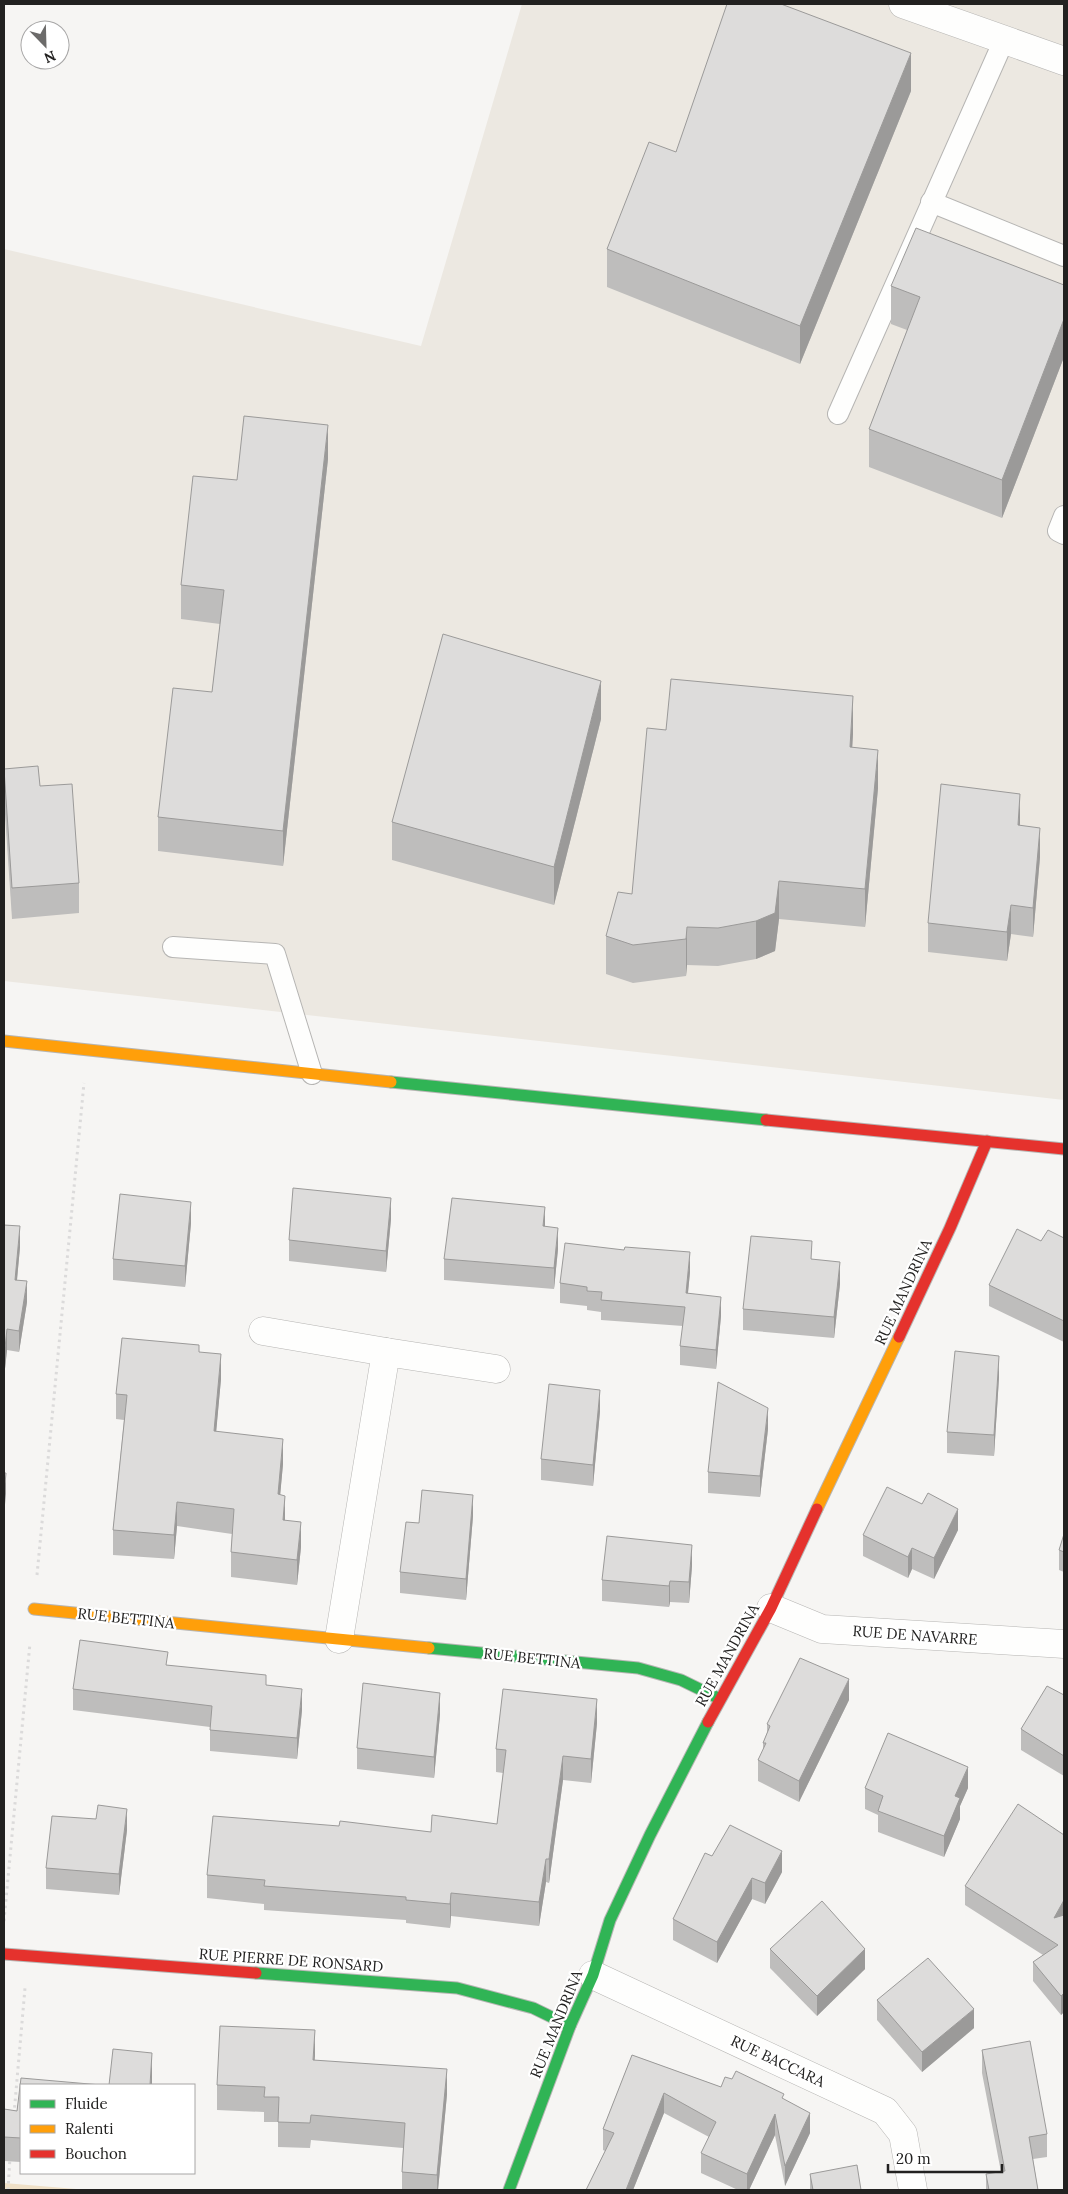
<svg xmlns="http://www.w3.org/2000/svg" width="1068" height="2194" viewBox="0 0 1068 2194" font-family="Lora,serif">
<rect width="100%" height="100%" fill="#f6f5f3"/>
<path fill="#ece8e1" d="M522,4H1064V1100L4,981V249L421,346Z"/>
<path fill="#efe0c7" d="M4,2183L88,2190H4Z"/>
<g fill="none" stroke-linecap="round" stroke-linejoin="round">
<defs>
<g id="lane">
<path d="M931,202L1064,256"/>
<path d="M838,414L1004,40"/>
<path d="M1064,516L1058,531L1064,534"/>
<path d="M173,947L275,954L312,1074"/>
</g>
<g id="street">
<path d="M903,4L1064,61"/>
<path d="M263,1331L386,1352"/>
<path d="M771,1608L822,1629L1064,1644"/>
<path d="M339,1639L386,1352L496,1369"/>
<path d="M593,1975L885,2111L903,2134L913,2190"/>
</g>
<g id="fast">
<path d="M391,1082L766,1120"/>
<path d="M429,1648L638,1668L681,1680L720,1699"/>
<path d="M256,1973L457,1988L533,2008L570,2026"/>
<path d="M509,2190L570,2026L593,1975L610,1920L650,1835L708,1722"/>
</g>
<g id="slow">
<path d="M4,1041L391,1082"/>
<path d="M817,1509L899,1337"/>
<path d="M34,1609L429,1648"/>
</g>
<g id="jam">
<path d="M766,1120L1064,1149"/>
<path d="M899,1337L950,1228L987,1141"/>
<path d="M708,1722L771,1608L817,1509"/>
<path d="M4,1954L256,1973"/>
</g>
</defs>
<use href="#lane" stroke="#b6b5b3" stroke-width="22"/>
<use href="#street" stroke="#b6b5b3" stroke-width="29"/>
<use href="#fast" stroke="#b6b5b3" stroke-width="13"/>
<use href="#slow" stroke="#b6b5b3" stroke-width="13"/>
<use href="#jam" stroke="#b6b5b3" stroke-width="13"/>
<g stroke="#dbdada" stroke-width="3" stroke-dasharray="2.5 4" stroke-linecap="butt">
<path d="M37,1575L84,1083"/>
<path d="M4,1921L30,1643"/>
<path d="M14,2114L25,1988"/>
<path d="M8,2190L10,2157"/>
</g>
<use href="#lane" stroke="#fefefd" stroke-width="20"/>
<use href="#street" stroke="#fefefd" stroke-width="28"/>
<use href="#fast" stroke="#30b455" stroke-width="11"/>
<use href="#slow" stroke="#ff9f0a" stroke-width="11"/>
<use href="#jam" stroke="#e5322d" stroke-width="11"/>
</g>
<g fill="#bebdbc">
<path d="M911,91L800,364L607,287V249L676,152Z"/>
<path d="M1064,285V357L1002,518L869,467V429L907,330L891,324V286Z"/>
<path d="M328,459L283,866L158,851V817L212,692L220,624L181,619V585L237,480Z"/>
<path d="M601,719L554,905L392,860V822Z"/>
<path d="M666,730L853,734L852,747L878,788L865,927L779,919L775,951L756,959L718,966L687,965L686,976L633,983L606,974V936L632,894Z"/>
<path d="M4,769L40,786L79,883V913L12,919L4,799Z"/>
<path d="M1020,825L1040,857L1033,937L1011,934L1007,961L928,952V923Z"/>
<path d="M391,1219L386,1272L289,1261V1240Z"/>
<path d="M191,1223L185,1287L113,1280V1259Z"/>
<path d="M4,1225L20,1247L17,1280L27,1302L19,1352L7,1350L4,1378Z"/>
<path d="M545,1226L558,1249L554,1289L444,1280V1259Z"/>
<path d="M1064,1238V1342L989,1306V1285L1041,1241Z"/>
<path d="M812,1259L840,1284L834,1338L743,1330V1309Z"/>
<path d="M690,1272L688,1293L721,1316L716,1369L680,1365V1346L683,1326L601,1320V1312L587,1310V1306L560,1303V1283Z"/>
<path d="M199,1352L221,1379L216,1431L283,1464L280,1495L285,1521L301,1547L297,1585L231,1577V1552L232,1534L177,1526L174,1559L113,1555V1530L124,1420L116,1419V1394Z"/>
<path d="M999,1377L994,1456L947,1453V1432Z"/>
<path d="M600,1411L593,1486L541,1480V1459Z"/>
<path d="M768,1429L760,1497L708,1493V1472Z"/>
<path d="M922,1504L958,1530L934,1579L912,1569L908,1578L863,1556V1535Z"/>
<path d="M473,1516L466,1600L400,1593V1572L419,1523Z"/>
<path d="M1064,1534V1572L1059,1570V1550Z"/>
<path d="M692,1566L689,1603L670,1602L669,1607L602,1601V1580Z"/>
<path d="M168,1665L266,1685L302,1710L297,1759L210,1751V1727L73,1710V1689Z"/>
<path d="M1064,1695V1776L1021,1750V1729Z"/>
<path d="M849,1700L799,1802L758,1781V1760L763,1751V1743L767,1733V1724Z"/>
<path d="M440,1714L434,1778L357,1769V1748Z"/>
<path d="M597,1723L591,1783L563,1780L549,1883L546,1882L539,1926L451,1916L450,1928L406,1923V1920L264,1910V1904L207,1898V1875L339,1826L431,1832L497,1824L503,1773L496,1772V1749Z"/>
<path d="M865,1788H968L960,1806V1819L944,1857L878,1832V1815L865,1809Z"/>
<path d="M96,1819L127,1830L119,1895L46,1889V1868Z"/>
<path d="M1064,1835V2012L1061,2015L1033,1981V1962L1043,1955L965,1905V1886Z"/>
<path d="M712,1856L782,1872L765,1904L752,1899L717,1963L673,1940V1919Z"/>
<path d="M770,1949L865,1969L817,2016L770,1968Z"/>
<path d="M877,2000L974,2028L922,2072L877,2020Z"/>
<path d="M982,2050L1047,2134V2157L1033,2159L1038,2190H986V2174L1001,2172L982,2073Z"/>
<path d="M632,2055L721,2087L784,2099L810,2133L785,2186L775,2135L749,2190H738L701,2173V2153L709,2137L664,2113L633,2190H586L605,2151L603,2150V2129Z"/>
<path d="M314,2060L447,2094L438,2190H402V2172L403,2148L311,2140L310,2148L278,2147V2122H264V2112L217,2110V2085Z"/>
<path d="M21,2085V2162L4,2161V2109L17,2111Z"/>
<path d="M810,2174L861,2190H810Z"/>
</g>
<g fill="#9b9a99">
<path d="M911,53V91L800,364V326Z"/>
<path d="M1064,319V357L1002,518V480Z"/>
<path d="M328,425V459L283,866V831Z"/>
<path d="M601,681V719L554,905V867Z"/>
<path d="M853,696V734L850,785V747Z"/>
<path d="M878,750V788L865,927V889Z"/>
<path d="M1020,794V823L1018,854V825Z"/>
<path d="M1040,828V857L1033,937V908Z"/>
<path d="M779,881V919L775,951L756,959V921Z"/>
<path d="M1011,905V934L1007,961V932Z"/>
<path d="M687,927V965L686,976V939Z"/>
<path d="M391,1198V1219L386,1272V1251Z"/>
<path d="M191,1202V1223L185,1287V1266Z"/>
<path d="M545,1207V1228L543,1226Z"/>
<path d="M20,1226V1247L15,1301V1280Z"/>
<path d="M558,1228V1249L554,1289V1268Z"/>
<path d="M690,1252V1272L686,1312V1293Z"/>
<path d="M840,1262V1284L834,1338V1317Z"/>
<path d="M27,1281V1302L19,1352V1331Z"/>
<path d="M721,1297V1316L716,1369V1350Z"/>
<path d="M7,1329V1350L4,1378V1357Z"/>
<path d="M221,1354V1379L214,1456V1431Z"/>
<path d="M999,1356V1377L994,1456V1435Z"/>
<path d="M600,1390V1411L593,1486V1465Z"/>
<path d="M768,1408V1429L760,1497V1476Z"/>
<path d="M283,1439V1464L278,1519V1494Z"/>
<path d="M6,1473V1494L4,1515V1494Z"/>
<path d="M473,1495V1516L466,1600V1579Z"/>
<path d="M285,1496V1521L283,1520Z"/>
<path d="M177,1502V1526L174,1559V1535Z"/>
<path d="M958,1509V1530L934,1579V1558Z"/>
<path d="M301,1522V1547L297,1585V1560Z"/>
<path d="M692,1545V1566L689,1603V1582Z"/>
<path d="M912,1548V1569L908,1578V1557Z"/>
<path d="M670,1581V1602L669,1607V1586Z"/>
<path d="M849,1679V1700L799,1802V1781Z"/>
<path d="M302,1689V1710L297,1759V1738Z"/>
<path d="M440,1693V1714L434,1778V1757Z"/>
<path d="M597,1699V1723L591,1783V1759Z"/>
<path d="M563,1756V1780L549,1883V1859Z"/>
<path d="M968,1767V1788L960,1806V1819L944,1857V1836L955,1796Z"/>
<path d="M127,1809V1830L119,1895V1874Z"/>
<path d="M782,1851V1872L765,1904V1883Z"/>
<path d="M546,1859V1882L539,1926V1902Z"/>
<path d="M752,1878V1899L717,1963V1942Z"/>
<path d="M451,1893V1916L450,1928V1904Z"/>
<path d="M1064,1900V1919L1054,1918Z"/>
<path d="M865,1949V1969L817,2016V1996Z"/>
<path d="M1064,1993V2012L1061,2015V1996Z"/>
<path d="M974,2009V2028L922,2072V2052Z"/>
<path d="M315,2030V2056L313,2085V2060Z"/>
<path d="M152,2053V2085H150Z"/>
<path d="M447,2069V2094L438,2190H437V2175Z"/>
<path d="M664,2093V2113L633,2190H626Z"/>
<path d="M810,2113V2133L785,2186V2166Z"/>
<path d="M775,2114V2135L749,2190H747V2174Z"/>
</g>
<g fill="#dddcdb" stroke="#9b9a99">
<path d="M727,4H781L911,53L800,326L607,249L649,142L676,152Z"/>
<path d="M916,228L1064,285V319L1002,480L869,429L920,297L891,286Z"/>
<path d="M244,416L328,425L283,831L158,817L173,688L212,692L224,590L181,585L193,476L237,480Z"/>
<path d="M443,634L601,681L554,867L392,822Z"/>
<path d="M671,679L853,696L850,747L878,750L865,889L779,881L775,913L756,921L718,928L687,927L686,939L633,945L606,936L618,892L632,894L647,728L666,730Z"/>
<path d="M38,766L40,786L72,784L79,883L12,888L4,769Z"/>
<path d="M941,784L1020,794L1018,825L1040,828L1033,908L1011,905L1007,932L928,923Z"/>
<path d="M293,1188L391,1198L386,1251L289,1240Z"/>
<path d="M120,1194L191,1202L185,1266L113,1259Z"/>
<path d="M452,1198L545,1207L543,1226L558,1228L554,1268L444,1259Z"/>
<path d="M4,1225L20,1226L15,1280L27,1281L19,1331L7,1329L4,1357Z"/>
<path d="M1017,1229L1041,1241L1048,1230L1064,1238V1321L989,1285Z"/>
<path d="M751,1236L812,1241L811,1259L840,1262L834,1317L743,1309Z"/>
<path d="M565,1243L624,1250L625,1247L690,1252L686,1293L721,1297L716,1350L680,1346L685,1307L601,1300L602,1292L587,1291V1287L560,1283Z"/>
<path d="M122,1338L199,1345V1352L221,1354L214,1431L283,1439L278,1494L285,1496L283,1520L301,1522L297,1560L231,1552L234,1509L177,1502L174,1535L113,1530L127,1395L116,1394Z"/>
<path d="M955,1351L999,1356L994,1435L947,1432Z"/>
<path d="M718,1382L768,1408L760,1476L708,1472Z"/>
<path d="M549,1384L600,1390L593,1465L541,1459Z"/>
<path d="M4,1473H6L4,1494Z"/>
<path d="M887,1487L922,1504L928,1493L958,1509L934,1558L912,1548L908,1557L863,1535Z"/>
<path d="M422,1490L473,1495L466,1579L400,1572L406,1522L419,1523Z"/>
<path d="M1064,1534V1552L1059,1550Z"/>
<path d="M607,1536L692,1545L689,1582L670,1581L669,1586L602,1580Z"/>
<path d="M80,1640L168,1652L166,1665L266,1675V1685L302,1689L297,1738L210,1730L212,1706L73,1689Z"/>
<path d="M800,1658L849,1679L799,1781L758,1760L766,1743H763L770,1726L767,1724Z"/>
<path d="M363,1683L440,1693L434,1757L357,1748Z"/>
<path d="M1047,1686L1064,1695V1756L1021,1729Z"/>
<path d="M503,1689L597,1699L591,1759L563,1756L549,1859H546L539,1902L451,1893L450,1904L406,1900V1897L264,1886L265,1880L207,1875L213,1816L339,1826L340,1821L431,1832L432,1815L497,1824L506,1750L496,1749Z"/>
<path d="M888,1733L968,1767L955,1796L960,1798L944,1836L878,1811L883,1796L865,1788Z"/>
<path d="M1018,1804L1064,1835V1900L1054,1918L1064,1915V1993L1061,1996L1033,1962L1058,1945L965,1886Z"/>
<path d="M98,1805L127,1809L119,1874L46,1868L52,1816L96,1819Z"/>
<path d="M730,1825L782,1851L765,1883L752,1878L717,1942L673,1919L705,1853L712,1856Z"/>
<path d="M822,1901L865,1949L817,1996L770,1949Z"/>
<path d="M928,1958L974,2009L922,2052L877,2000Z"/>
<path d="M220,2026L315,2030L313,2060L447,2069L437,2175L402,2172L405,2123L311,2115L310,2123L278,2122L279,2097H264L265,2087L217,2085Z"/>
<path d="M1030,2041L1047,2134L1029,2137L1038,2190H989L986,2174L1005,2171L982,2050Z"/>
<path d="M113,2049L152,2053L150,2085H109Z"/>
<path d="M632,2055L721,2087L725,2077L732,2079L736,2071L784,2094L782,2098L810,2113L785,2166L775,2114L747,2174L701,2153L716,2122L664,2093L626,2190H586L614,2133L603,2129Z"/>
<path d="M21,2078L101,2085H21V2138L4,2137V2109L17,2111Z"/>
<path d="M857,2165L861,2190H813L810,2174Z"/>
</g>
<g text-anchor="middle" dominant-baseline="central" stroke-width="4.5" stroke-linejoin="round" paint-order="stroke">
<g font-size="15" fill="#222120" stroke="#fff">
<text transform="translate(903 1292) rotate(-65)">RUE MANDRINA</text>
<text transform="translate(126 1618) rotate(6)">RUE BETTINA</text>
<text transform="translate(915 1635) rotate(4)">RUE DE NAVARRE</text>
<text transform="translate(727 1655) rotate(-61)">RUE MANDRINA</text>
<text transform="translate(532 1658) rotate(6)">RUE BETTINA</text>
<text transform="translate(291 1960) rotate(4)">RUE PIERRE DE RONSARD</text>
<text transform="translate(556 2024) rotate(-68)">RUE MANDRINA</text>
<text transform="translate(778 2061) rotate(25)">RUE BACCARA</text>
</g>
</g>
<rect width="1068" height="2194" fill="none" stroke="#222120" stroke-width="10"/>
<rect x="20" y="2084" width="175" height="90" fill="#ffffff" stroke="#a7a6a6"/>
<rect x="30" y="2100" width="25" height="8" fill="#30b455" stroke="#a7a6a6"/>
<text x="65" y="2109" font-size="15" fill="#222120">Fluide</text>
<rect x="30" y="2125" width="25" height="8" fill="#ff9f0a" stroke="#a7a6a6"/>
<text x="65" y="2134" font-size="15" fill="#222120">Ralenti</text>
<rect x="30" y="2150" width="25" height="8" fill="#e5322d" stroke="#a7a6a6"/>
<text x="65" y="2159" font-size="15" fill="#222120">Bouchon</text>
<g transform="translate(45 45) rotate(157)"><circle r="24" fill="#ffffff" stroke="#a7a6a6"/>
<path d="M0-4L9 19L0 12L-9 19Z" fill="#6c6b6a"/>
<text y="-8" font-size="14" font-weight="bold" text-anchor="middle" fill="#222120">N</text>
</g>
<path d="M888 2164v8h114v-8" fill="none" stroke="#222120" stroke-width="2.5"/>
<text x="896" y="2164" font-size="15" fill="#222120" stroke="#ffffff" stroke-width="4" paint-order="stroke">20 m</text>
</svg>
